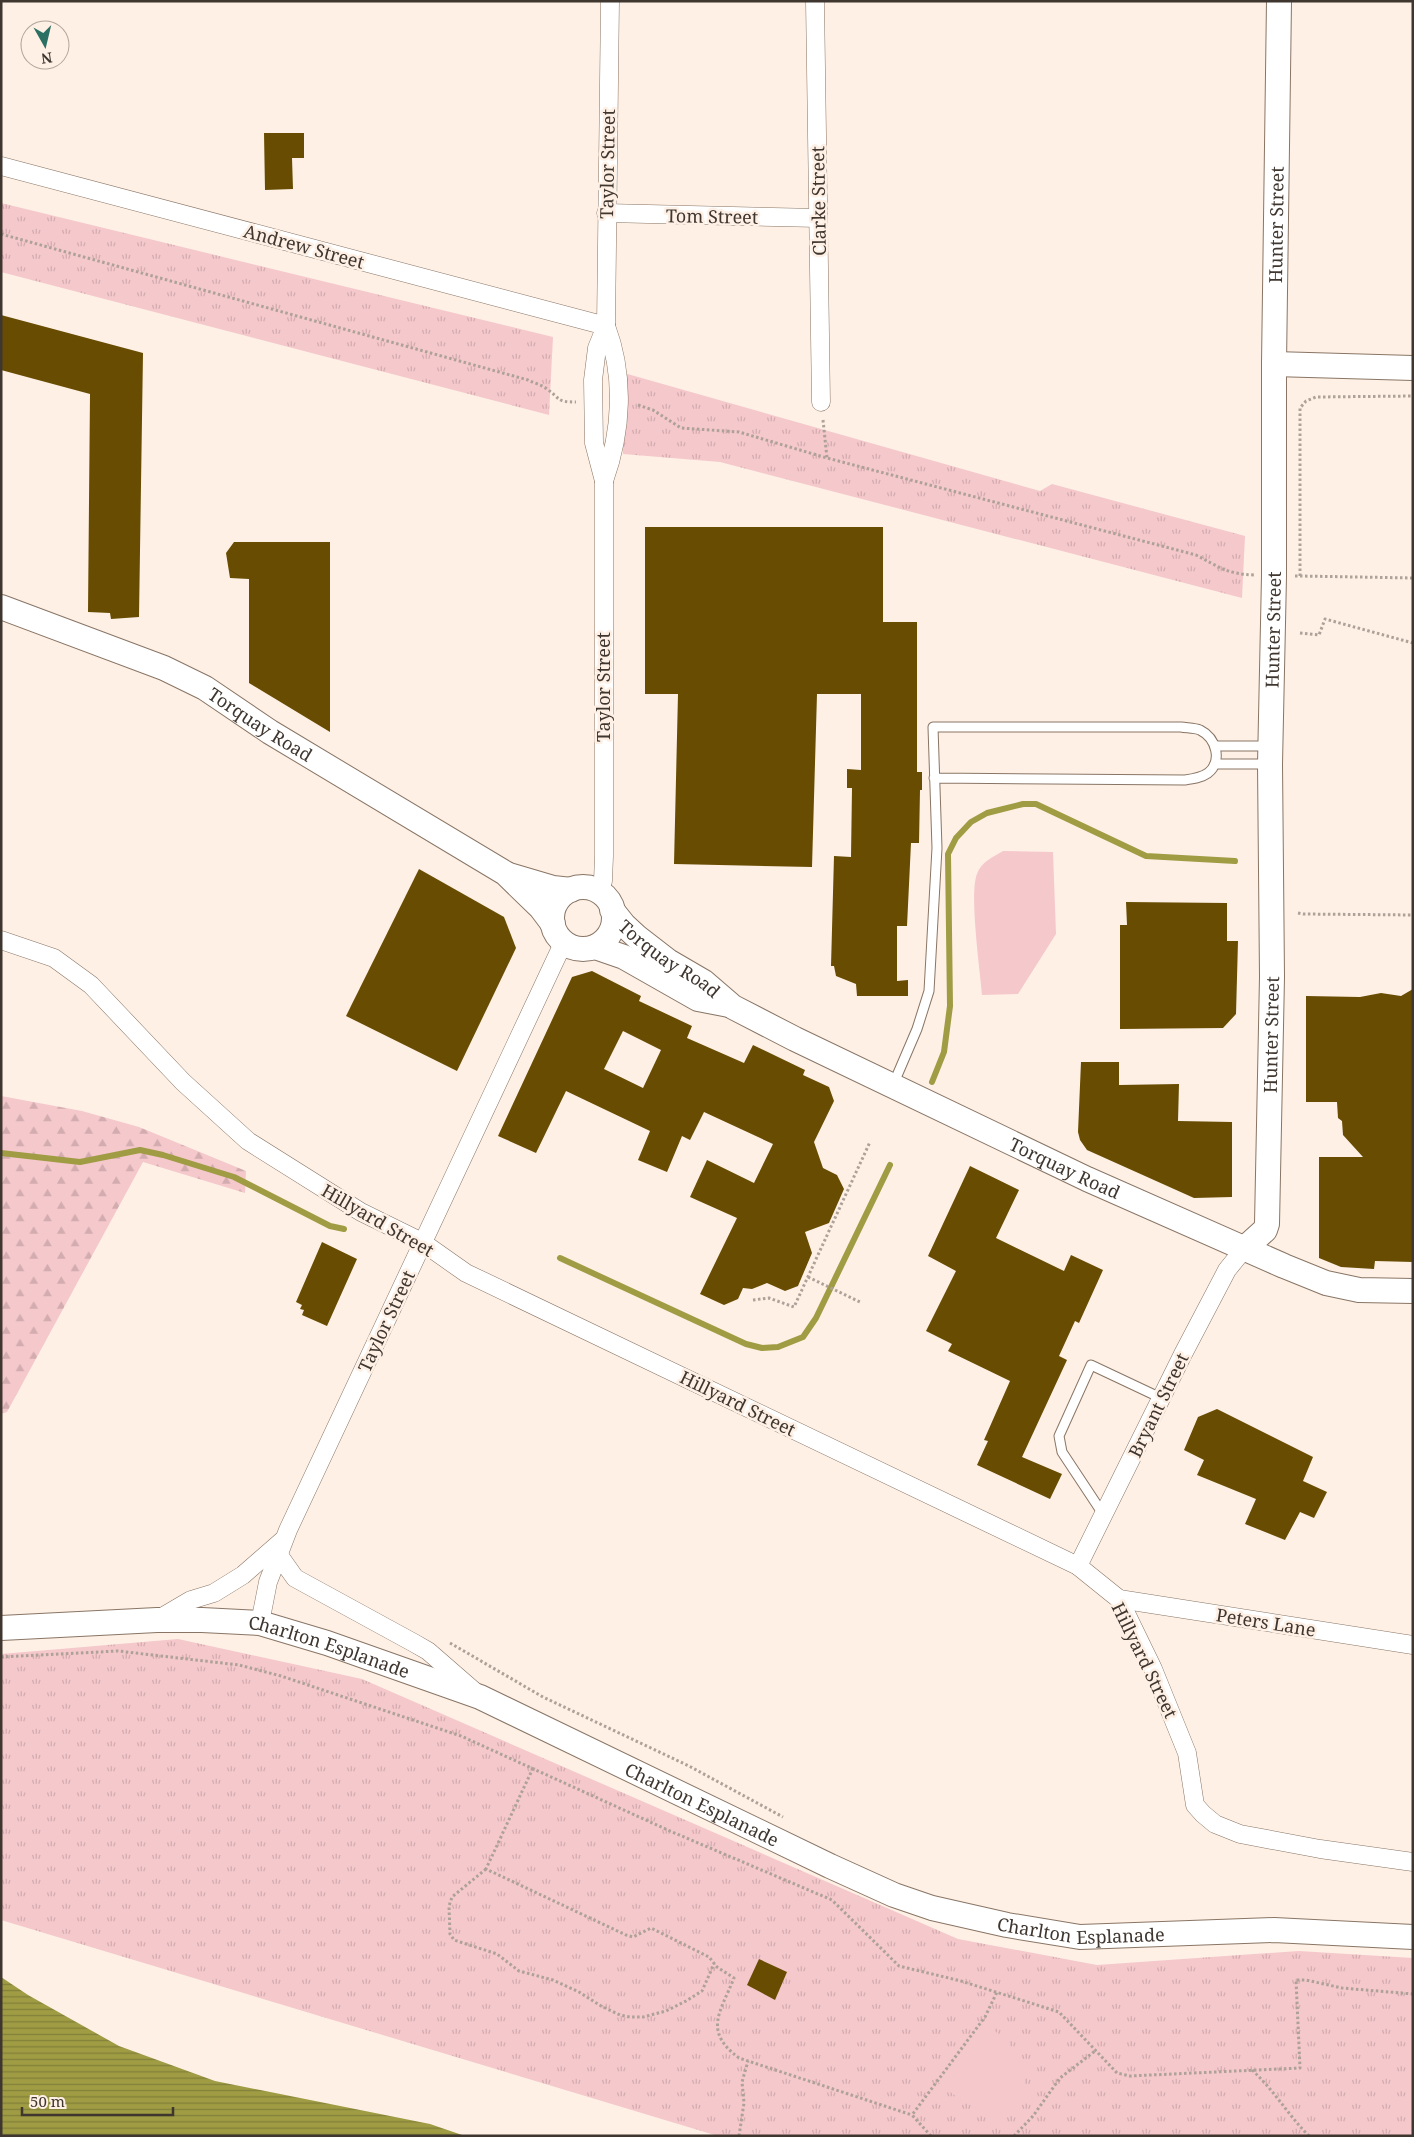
<svg xmlns="http://www.w3.org/2000/svg" width="1414" height="2137" viewBox="0 0 1414 2137" font-family="'Noto Serif',serif">
<defs>
<pattern id="grass-tufts" width="24" height="20" patternUnits="userSpaceOnUse" patternTransform="scale(1.25)"><rect width="24" height="20" fill="#f5c8cc"/><path d="M3 7l-1-3M5 7V3M7 7l1-3M15 17l-1-3M17 17v-4M19 17l1-3" fill="none" stroke="#d3acb0"/></pattern>
<pattern id="forest-firs" width="22" height="20" patternUnits="userSpaceOnUse" patternTransform="scale(1.25)"><rect width="22" height="20" fill="#f5c8cc"/><path d="M5 1l3.5 6h-7zM16 11l3.5 6h-7z" fill="#d3acb0"/></pattern>
<pattern id="water-rules" width="6" height="5" patternUnits="userSpaceOnUse" patternTransform="scale(1.25)"><rect width="6" height="5" fill="#9f9c44"/><path d="M0 2.5h6" fill="none" stroke="#838039"/></pattern>
</defs>
<rect width="100%" height="100%" fill="#fef0e5"/>
<g fill="url(#grass-tufts)">
<path d="M1,203L553,337L549,415L1,272Z"/>
<path d="M624,373L1040,491L1052,484L1245,536L1242,598L720,462L623,454Z"/>
<path d="M178,1639L362,1679L958,1939L1097,1965L1299,1951L1413,1958V2136H718L1,1920V1654Z"/>
</g>
<path fill="url(#forest-firs)" d="M1,1096L82,1111L139,1127L246,1171L245,1193L143,1162L7,1412L1,1414Z"/>
<g fill="#f5c8cc">
<path d="M1003,851L1053,852L1056,934L1018,994L982,995C980,970 969,893 977,874C981,862 993,857 1003,851Z"/>
<path d="M983,2021L1009,2043L1015,2057L1024,2067C1024,2074 1026,2087 1023,2094C1003,2133 959,2100 938,2082Z"/>
</g>
<path fill="url(#water-rules)" d="M1,1977L28,1995L119,2046L215,2081L430,2124L465,2136H1Z"/>
<g fill="none" stroke-linecap="round" stroke-linejoin="round">
<g stroke="#9f9c44" stroke-width="6">
<path d="M932,1082L944,1052L950,1006L948,854L956,838L971,822L987,813L1023,804H1036L1146,856L1235,861"/>
<path d="M1,1153L80,1162L140,1150L163,1155L234,1177L330,1226L344,1229"/>
<path d="M560,1258L746,1344L762,1348L778,1347L803,1337L816,1318L890,1165"/>
</g>
</g>
<g fill="#684c02" fill-rule="evenodd">
<path d="M264,133H304V158H292L293,189L265,190Z"/>
<path d="M1,315L143,353L139,617L111,619L110,613L88,612L90,394L1,370Z"/>
<path d="M645,527H883V622H917V772H922V790H920L919,843H911L907,926H897V981L908,980V996H857L856,984L836,976L834,966H831L834,856L851,857L852,788H847V769L861,770V694H817L812,867L674,864L678,694H645Z"/>
<path d="M234,542H330V732L249,683V579L230,578L226,553Z"/>
<path d="M419,869L504,917L516,948L457,1071L346,1016Z"/>
<path d="M1126,902L1227,903V941H1238L1236,1014L1223,1028L1120,1029V925H1127Z"/>
<path d="M592,971L641,996L639,1001L692,1026L687,1038L744,1063L753,1045L805,1070L803,1075L829,1087L834,1101L814,1142L823,1168L837,1175L844,1189L829,1223L805,1232L812,1253L798,1286L785,1291L767,1283L752,1289L743,1288L738,1299L724,1305L700,1294L737,1218L690,1197L707,1160L754,1183L773,1144L704,1112L690,1140L682,1136L667,1172L638,1160L650,1131L566,1091L536,1153L498,1136L572,977ZM623,1031L661,1050L643,1088L604,1069Z"/>
<path d="M1413,989V1262L1375,1261L1374,1269L1341,1267L1319,1258V1157H1363L1343,1135L1342,1121L1338,1118L1337,1102H1306V996L1360,997L1381,993L1401,996Z"/>
<path d="M1081,1062H1119V1085L1179,1084L1178,1121L1232,1122V1197L1194,1198L1087,1150L1080,1140L1078,1132Z"/>
<path d="M970,1166L1019,1190L996,1238L1064,1271L1071,1255L1103,1270L1079,1323L1075,1321L1059,1356L1067,1360L1022,1457L1062,1474L1050,1499L977,1465L988,1441L984,1440L1010,1381L948,1351L952,1344L926,1331L956,1271L928,1256Z"/>
<path d="M322,1242L357,1259L327,1326L302,1315L304,1310L300,1309L302,1305L296,1302Z"/>
<path d="M1217,1409L1313,1457L1303,1481L1327,1492L1314,1518L1300,1512L1285,1540L1245,1524L1256,1499L1197,1475L1204,1460L1184,1450L1198,1417Z"/>
<path d="M759,1959L787,1972L775,2000L747,1985Z"/>
</g>
<g fill="none" stroke-linecap="round" stroke-linejoin="round">
<defs>
<g id="lane">
<path d="M1216,746H1270"/>
<path d="M1215,764H1270"/>
<path d="M893,1085L917,1029L929,991L937,848L933,727H1181C1187,728 1195,728 1200,730C1216,738 1223,761 1208,773C1201,778 1193,779 1185,780L934,778"/>
<path d="M1103,1514L1062,1452L1059,1436L1091,1365L1161,1398"/>
</g>
<g id="street">
<path d="M815,1L821,402"/>
<path d="M1,166L606,326"/>
<path d="M606,213L818,218"/>
<path d="M604,481C622,431 625,376 606,326L610,1"/>
<path d="M598,892L603,881L604,856V481L594,443L593,380L597,348L606,326"/>
<path d="M1,940L54,958L91,985L183,1082L248,1141L361,1212L422,1242L466,1273L1078,1566L1119,1599L1153,1669L1187,1753L1195,1805L1203,1814L1215,1824L1240,1834L1320,1849L1413,1862"/>
<path d="M278,1554L295,1578L414,1643L428,1651L474,1691"/>
<path d="M1078,1566L1183,1354L1227,1270L1244,1249"/>
<path d="M1119,1599L1413,1645"/>
<path d="M157,1620L191,1600L214,1593L243,1575L282,1541"/>
<path d="M260,1623L268,1582L288,1530L559,952L566,944"/>
</g>
<g id="secondary">
<path d="M1274,364L1413,368"/>
<path id="s1" d="M1,607L164,668L205,688L270,732L505,873L541,908L553,924"/>
<path d="M509,875L553,888L571,890"/>
<circle cx="583" cy="918" r="31"/>
<path id="s2" d="M612,910L624,925L637,937L668,961L704,982L733,1007L795,1039L1087,1179L1284,1266L1326,1283L1359,1290L1413,1291"/>
<path d="M595,947L624,957L698,999L729,1005"/>
<path id="s3" d="M1244,1249L1265,1230L1267,1224L1272,977L1270,764L1274,576V364L1279,1"/>
<path id="s4" d="M1,1628L157,1620H202L260,1623L327,1643L480,1697L830,1866L894,1895L932,1908L1007,1925L1080,1937L1274,1930L1413,1937"/>
</g>
</defs>
<use href="#lane" stroke="#897565" stroke-width="11"/>
<use href="#street" stroke="#897565" stroke-width="19"/>
<use href="#secondary" stroke="#897565" stroke-width="26"/>
<g stroke="#ada198" stroke-width="3" stroke-dasharray="2.5 2.5" stroke-linecap="butt">
<path d="M1,234L528,380C534,383 542,385 547,389C561,399 556,402 576,402"/>
<path d="M638,405L653,410L681,428L739,432L827,458L1196,555C1219,567 1227,574 1254,575"/>
<path d="M823,420L827,458"/>
<path d="M1295,576H1300V408L1306,401L1316,397L1413,396"/>
<path d="M1300,576L1413,578"/>
<path d="M1300,633L1319,635L1325,619L1413,643"/>
<path d="M1298,913L1303,914L1413,915"/>
<path d="M808,1277L862,1303"/>
<path d="M753,1300L769,1298L794,1307L870,1142"/>
<path d="M450,1643L543,1697L689,1766L783,1817"/>
<path d="M1,1657L118,1651L239,1665L281,1676L461,1736L670,1831L832,1900L899,1966L961,1981L1059,2012L1117,2073L1130,2076L1300,2068L1296,1980H1306L1342,1988L1413,1994"/>
<path d="M533,1768L486,1869L626,1935L633,1937L651,1928L709,1957L717,1967L734,1978C720,2013 703,2031 739,2058L912,2115"/>
<path d="M486,1869L452,1897L449,1906L450,1934L454,1940L497,1954L519,1971L553,1980L579,1992L601,2006L620,2015L630,2017H643L666,2011L686,2001L702,1991L714,1964"/>
<path d="M1252,2070C1274,2090 1288,2115 1309,2136"/>
<path d="M739,2136L744,2103L742,2082L748,2061"/>
<path d="M931,2136L912,2115L985,2017L997,1992"/>
<path d="M1014,2136L1033,2116L1060,2078L1095,2051"/>
</g>
<use href="#lane" stroke="#fff" stroke-width="9"/>
<use href="#street" stroke="#fff" stroke-width="18"/>
<use href="#secondary" stroke="#fff" stroke-width="24"/>
</g>
<g text-anchor="middle" dominant-baseline="central" stroke-width="5" stroke-linejoin="round" paint-order="stroke">
<g font-size="18" fill="#3f362f" stroke="#fef0e5">
<text transform="translate(607 164) rotate(-89)">Taylor Street</text>
<text transform="translate(818 201) rotate(-91)">Clarke Street</text>
<text transform="translate(712 216) rotate(1)">Tom Street</text>
<text stroke="none"><textPath href="#s3" startOffset="1034">Hunter Street</textPath></text>
<text transform="translate(304 246) rotate(15)">Andrew Street</text>
<text stroke="none"><textPath href="#s3" startOffset="629">Hunter Street</textPath></text>
<text transform="translate(603 687) rotate(-90)">Taylor Street</text>
<text stroke="none"><textPath href="#s1" startOffset="286">Torquay Road</textPath></text>
<text stroke="none"><textPath href="#s2" startOffset="76">Torquay Road</textPath></text>
<text stroke="none"><textPath href="#s3" startOffset="224">Hunter Street</textPath></text>
<text stroke="none"><textPath href="#s2" startOffset="525">Torquay Road</textPath></text>
<text transform="translate(378 1220) rotate(30)">Hillyard Street</text>
<text transform="translate(386 1321) rotate(-65)">Taylor Street</text>
<text transform="translate(738 1403) rotate(26)">Hillyard Street</text>
<text transform="translate(1158 1405) rotate(-64)">Bryant Street</text>
<text transform="translate(1266 1622) rotate(9)">Peters Lane</text>
<text stroke="none"><textPath href="#s4" startOffset="332">Charlton Esplanade</textPath></text>
<text transform="translate(1145 1660) rotate(64)">Hillyard Street</text>
<text stroke="none"><textPath href="#s4" startOffset="738">Charlton Esplanade</textPath></text>
<text stroke="none"><textPath href="#s4" startOffset="1142">Charlton Esplanade</textPath></text>
</g>
</g>
<rect width="1414" height="2137" fill="none" stroke="#3f362f" stroke-width="5"/>
<g transform="translate(45 45) rotate(172)"><circle r="24" fill="#fef0e5" stroke="#b2a69c"/>
<path d="M0-4L9 19L0 12L-9 19Z" fill="#2c7063"/>
<text y="-8" font-size="14" font-weight="bold" text-anchor="middle" fill="#3f362f">N</text>
</g>
<path d="M22 2107v8h151v-8" fill="none" stroke="#3f362f" stroke-width="2.5"/>
<text x="30" y="2107" font-size="15" fill="#3f362f" stroke="#fef0e5" stroke-width="4" paint-order="stroke">50 m</text>
</svg>
